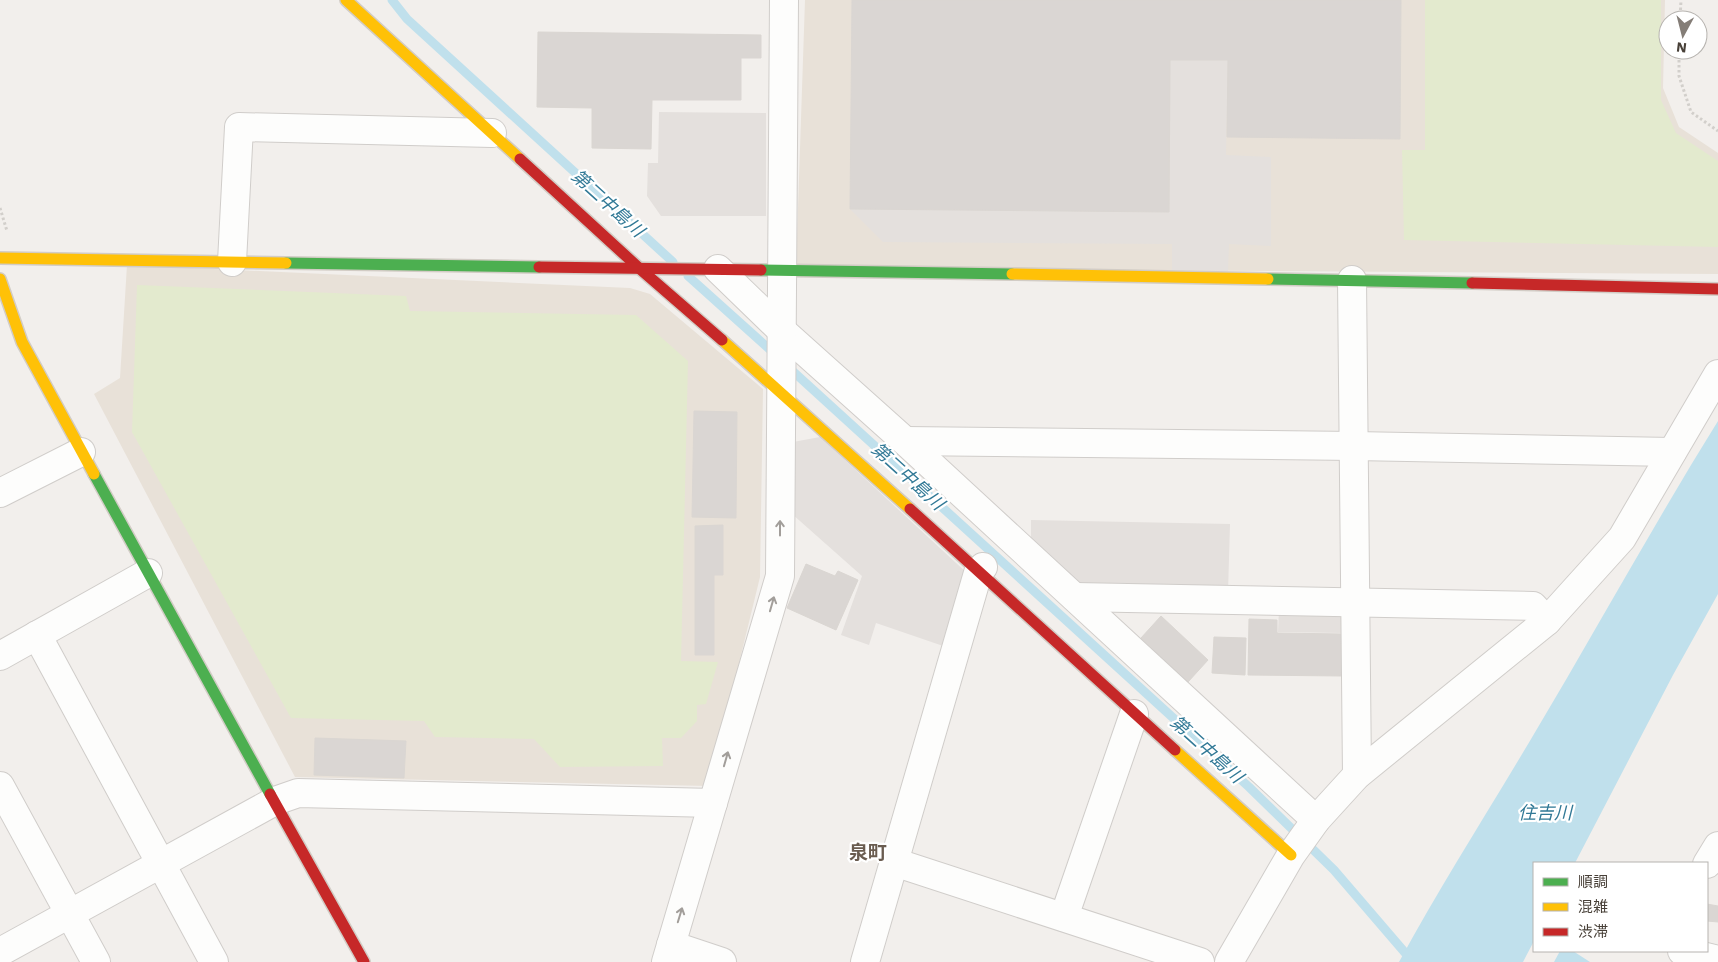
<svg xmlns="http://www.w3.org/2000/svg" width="1718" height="962" viewBox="0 0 1718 962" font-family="'Work Sans','Noto Sans JP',sans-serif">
<rect width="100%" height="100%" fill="#f2efec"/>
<g fill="#e8e1d8">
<path d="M805,0H1665L1663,88L1679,127L1718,153V274L796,268Z"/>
<path d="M127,265L630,288L650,294L763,389L760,577L709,786L295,777L94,394L120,378Z"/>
</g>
<g fill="#e3eace">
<path d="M1425,0H1661V100L1676,133L1718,161V247L1404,240L1402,150H1425Z"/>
<path d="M137,285L406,296L410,311L636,315L688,361L681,661L718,662L706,704L697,705V721L681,738H662L663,766L560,767L534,739L435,737L424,721L291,718L132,432Z"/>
</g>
<g fill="#e4e0dd">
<path d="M1170,60H1228L1226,155L1271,157V246L1229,244L1228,271L1172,270V244L883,242L850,209L1169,212Z"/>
<path d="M659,112L766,113V216H661L647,196L648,163H658Z"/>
<path d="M820,437L969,575L949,648L876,623L869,645L841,635L862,576L791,513L793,442Z"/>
<path d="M1031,520L1230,524L1228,592L1079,590L1031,541Z"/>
<path d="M1279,610L1342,615V633L1278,632Z"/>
</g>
<g fill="#c0e0ec">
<path d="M1718,421V594L1673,675L1575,863H1534V941L1523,962H1399C1441,885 1489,810 1534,734C1596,630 1654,524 1718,421Z"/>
<path d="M1560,951H1573L1590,962H1554Z"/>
</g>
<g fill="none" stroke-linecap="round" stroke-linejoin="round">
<g stroke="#c0e0ec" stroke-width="9">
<path d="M392,0L407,19L673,262"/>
<path d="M688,276L777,356"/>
<path d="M786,365L1249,787L1334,870L1413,962"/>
</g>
</g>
<g fill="#dad6d3" stroke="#dad6d2">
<path d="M852,0H1401L1400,139L1227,137L1228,60H1170L1169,212L850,209Z"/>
<path d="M538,32L761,35V58H741V100H652L651,149L592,148V108L537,107Z"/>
<path d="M694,411L737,412L736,518L692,517Z"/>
<path d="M723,525V575H714V655H695V526Z"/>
<path d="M806,564L835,576L838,571L858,580L836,630L787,608Z"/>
<path d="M1161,616L1208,660L1188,682L1141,638Z"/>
<path d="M1249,619L1277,620V633L1343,634L1342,676L1248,675Z"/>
<path d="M1214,637L1246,638L1245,675L1212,673Z"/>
<path d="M315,738L406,741L404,778L314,775Z"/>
<path d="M1707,904L1718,906V922L1707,921Z"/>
</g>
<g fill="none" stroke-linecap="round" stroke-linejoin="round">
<defs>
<g id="street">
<path d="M232,262L239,127L492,133"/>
<path d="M718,269L781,330L905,441L1316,820"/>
<path d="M1352,280L1357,775"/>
<path d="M905,441L1354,446L1672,452"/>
<path d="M0,493L81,452"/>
<path d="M1075,597L1533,606L1547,621"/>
<path d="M37,635L214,962"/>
<path d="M0,656L148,573"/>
<path d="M0,786L96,962"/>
<path d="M894,862L1200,962"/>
<path d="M1707,864L1718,846"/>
<path d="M1064,917L1134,714"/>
<path d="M671,945L722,962"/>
<path d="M1682,951L1718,960"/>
<path d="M0,952L255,812L275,801L298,793L713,803"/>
<path d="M666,962L780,576L784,0"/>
<path d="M865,962L978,573L983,567"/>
<path d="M1229,962L1291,855L1316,820L1357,775L1547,621L1622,538L1718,374"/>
</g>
<g id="fast">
<path d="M286,263L539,267"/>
<path d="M761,270L1012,274"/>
<path d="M1268,279L1472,283"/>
<path d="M94,474L270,794"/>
</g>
<g id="slow">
<path d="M346,0L520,159"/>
<path d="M0,258L286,263"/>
<path d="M1012,274L1268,279"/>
<path d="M0,279L22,342L94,474"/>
<path d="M722,340L910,509"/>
<path d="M1175,750L1291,855"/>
</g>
<g id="jam">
<path d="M520,159L639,268L722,340"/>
<path d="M539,267L761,270"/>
<path d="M1472,283L1718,289"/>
<path d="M910,509L1175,750"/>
<path d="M270,794L364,962"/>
</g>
</defs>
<use href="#street" stroke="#d0cdca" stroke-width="30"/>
<use href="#fast" stroke="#d2ccc5" stroke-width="14"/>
<use href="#slow" stroke="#d2ccc5" stroke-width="14"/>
<use href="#jam" stroke="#d2ccc5" stroke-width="14"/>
<g stroke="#d2cfcb" stroke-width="3" stroke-dasharray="2.5 2.5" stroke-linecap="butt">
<path d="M1680,20L1681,0"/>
<path d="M1679,50V76L1691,112L1718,131"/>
<path d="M0,208L7,231"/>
</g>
<use href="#street" stroke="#fdfdfc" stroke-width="28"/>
<use href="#fast" stroke="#4caf50" stroke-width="11"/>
<use href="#slow" stroke="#ffc107" stroke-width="11"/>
<use href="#jam" stroke="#c62828" stroke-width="11"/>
</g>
<defs><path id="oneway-shaft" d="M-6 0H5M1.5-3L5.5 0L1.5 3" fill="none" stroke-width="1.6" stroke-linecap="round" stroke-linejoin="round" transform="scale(1.25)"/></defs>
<g stroke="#a29e9a">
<use href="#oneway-shaft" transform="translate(780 528) rotate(-90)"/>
<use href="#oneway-shaft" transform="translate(772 604) rotate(-74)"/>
<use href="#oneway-shaft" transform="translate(726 759) rotate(-74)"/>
<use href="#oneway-shaft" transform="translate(680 915) rotate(-73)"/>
</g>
<g text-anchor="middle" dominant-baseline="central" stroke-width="4.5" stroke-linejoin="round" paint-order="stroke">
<g font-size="18" font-style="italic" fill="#317996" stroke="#fff">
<text transform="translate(608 203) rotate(42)">第二中島川</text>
<text transform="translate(908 476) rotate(42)">第二中島川</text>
<text transform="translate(1207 749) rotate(42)">第二中島川</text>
<text x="1545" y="812">住吉川</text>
</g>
<g font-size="19" font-weight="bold" fill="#6a5c50" stroke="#fff">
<text x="868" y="852">泉町</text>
</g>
</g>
<rect x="1533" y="862" width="175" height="90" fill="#ffffff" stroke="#b6b3af"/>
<rect x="1543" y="878" width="25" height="8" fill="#4caf50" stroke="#b6b3af"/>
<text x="1578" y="887" font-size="15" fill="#484038">順調</text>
<rect x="1543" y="903" width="25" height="8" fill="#ffc107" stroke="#b6b3af"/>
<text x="1578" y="912" font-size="15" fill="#484038">混雑</text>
<rect x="1543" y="928" width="25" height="8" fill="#c62828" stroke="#b6b3af"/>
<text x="1578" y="937" font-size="15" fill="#484038">渋滞</text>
<g transform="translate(1683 35) rotate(187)"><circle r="24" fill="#ffffff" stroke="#b6b3af"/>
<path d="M0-4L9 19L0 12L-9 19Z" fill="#847d77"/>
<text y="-8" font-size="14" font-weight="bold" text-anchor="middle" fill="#484038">N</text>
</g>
</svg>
